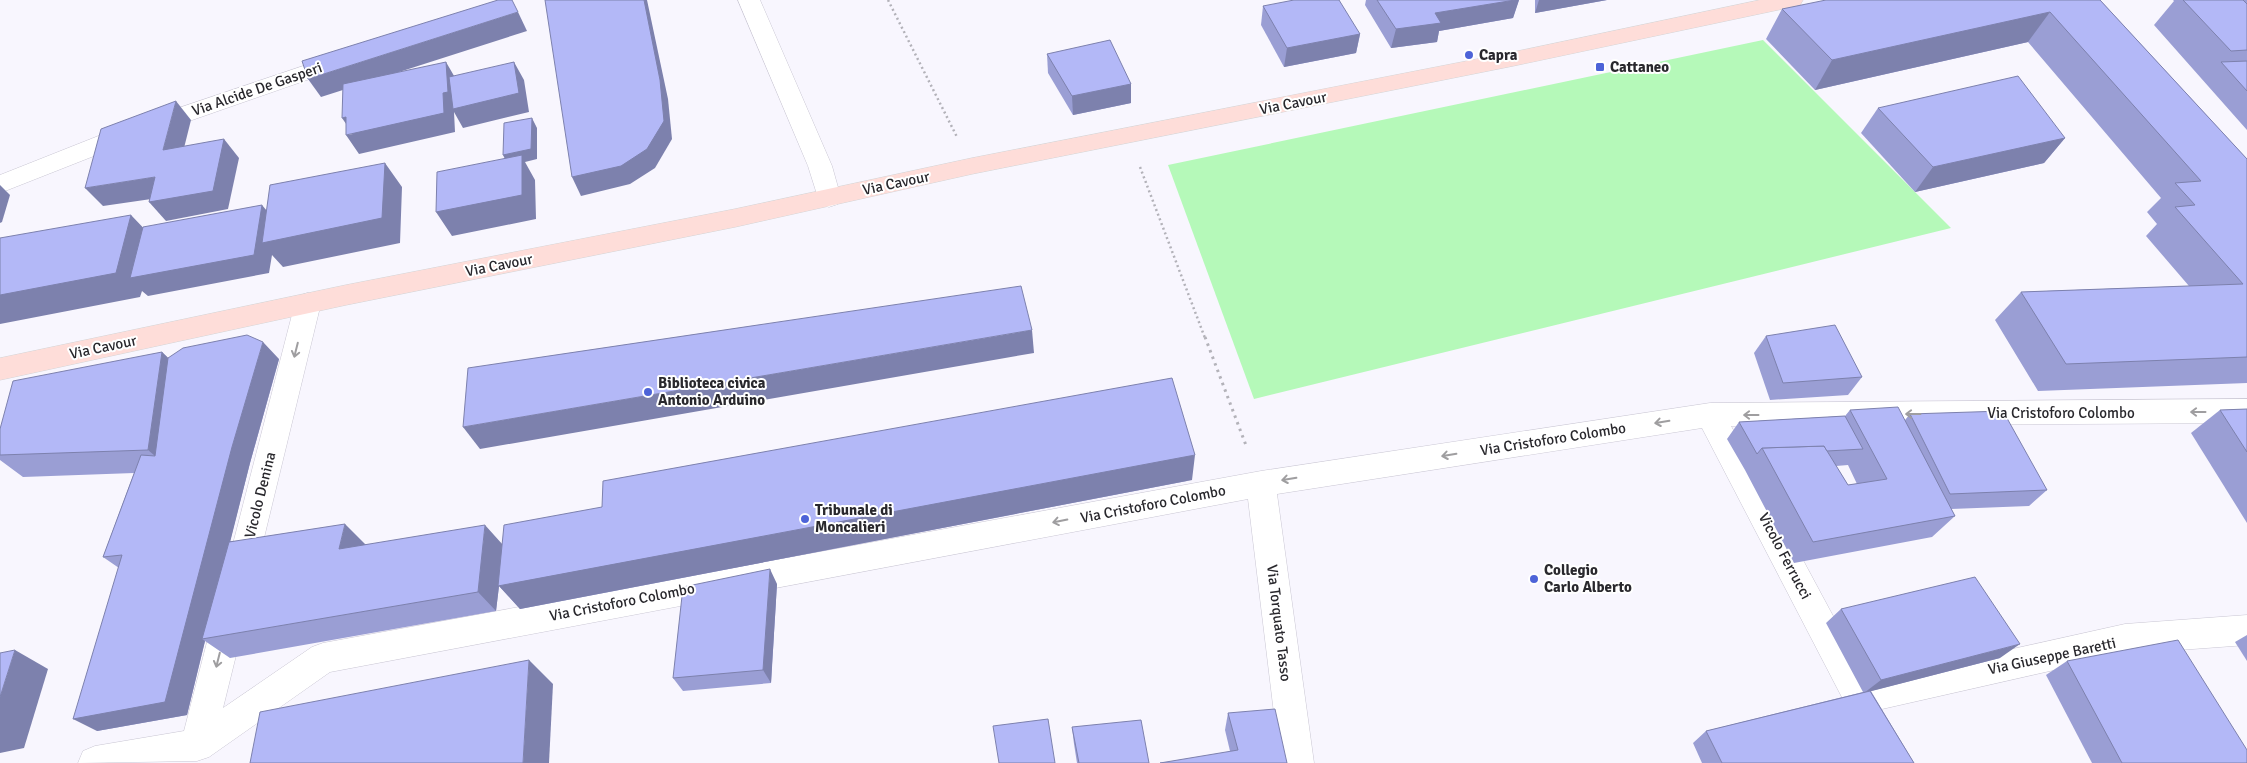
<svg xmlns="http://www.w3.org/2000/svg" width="2247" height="763" viewBox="0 0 2247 763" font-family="Signika,sans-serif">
<rect width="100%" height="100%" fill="#f8f6fe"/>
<path fill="#b5f9b9" d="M1763,40L1951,228L1254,399L1168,165Z"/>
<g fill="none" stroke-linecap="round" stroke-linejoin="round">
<defs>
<g id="street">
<path d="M738,0H760L832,166L841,198L838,204L829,207L820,204L808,166Z"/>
<path d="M342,53L350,55L353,60L350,65L132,141L0,193V175L116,129Z"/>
<path d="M308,293L317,296L321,303L255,575L251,585L240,589L229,585L225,575L295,303L299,296Z"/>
<path d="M2247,399V423L1731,426L1868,681L2125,624L2247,615V645L2125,654L1860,714L1848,709L1702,428L1277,494L1314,763H1280L1248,499L330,672L209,757L197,761L78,763L83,751L95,746L184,731L214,615L219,605L230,601L241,605L246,615L223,708L312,647L323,643L1261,471L1710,403Z"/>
</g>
<path id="primary" d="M1760,0H1803L1800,5L1792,7L1513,66L972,174L735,227L346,305L0,380V358L346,285L735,209L972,158L1513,52Z"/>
</defs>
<use href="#street" stroke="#c9c6d3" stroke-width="1"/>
<use href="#primary" stroke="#d4d4d5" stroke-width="1"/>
<g stroke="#b3b2b9" stroke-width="2.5" stroke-dasharray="2 3" stroke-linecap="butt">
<path d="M888,0L957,137"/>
<path d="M1140,167L1205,338"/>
</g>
<path stroke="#b3b2b9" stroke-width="3" stroke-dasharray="2.5 4.5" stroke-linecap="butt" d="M1205,337L1247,448"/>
<use href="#street" fill="#fff" fill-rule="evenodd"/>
<use href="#primary" fill="#feddd9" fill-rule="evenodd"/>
</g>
<g fill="#9a9ed4" fill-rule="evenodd">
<path d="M1366,0H1519L1513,18L1439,31L1437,42L1391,48L1365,5Z"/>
<path d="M1535,0H1607L1535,13Z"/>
<path d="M2100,0L2247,159V383L2038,391L1995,320L2021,292L2189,286L2146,236L2157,224L2147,212L2161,198L2028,42L1815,90L1766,39L1782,9Z"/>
<path d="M2173,0H2247V130L2154,25L2174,1Z"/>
<path d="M1263,6L1360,34L1356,53L1284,67L1261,25Z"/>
<path d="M1047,54L1131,84V103L1073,115L1048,73Z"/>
<path d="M1878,108L2065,138L2044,163L1915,192L1861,133Z"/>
<path d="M1766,336L1862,377L1848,395L1770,400L1754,353Z"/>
<path d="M162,352L168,358L279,359L250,463L230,541L366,544H502L1192,480L520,609L499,586L496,611L230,658L205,641L187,715L97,731L119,568L103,557L134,473L23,477L0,460V429Z"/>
<path d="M2247,409V523L2191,433L2220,410Z"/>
<path d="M1850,410L1905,420L1910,414L2047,490L2029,506L1951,509L1955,516L1932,537L1794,563L1745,470L1727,439L1739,422L1845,416ZM1848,465L1857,484L1848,485L1836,466Z"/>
<path d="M777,584L771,683L683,691L673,678Z"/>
<path d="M1841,609L2000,658L1871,691L1914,763H1702L1693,743L1706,731L1863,692L1826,623Z"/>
<path d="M2247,635V661L2235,642Z"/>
<path d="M2067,661L2247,763H2092L2046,675Z"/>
<path d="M1228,713L1287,763L1230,751L1225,730Z"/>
<path d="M1072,727L1149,763H1077L1074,744Z"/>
</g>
<g fill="#7d81ad">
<path d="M644,0H647L668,99L672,139L655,168L630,184L581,196L572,177Z"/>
<path d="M1515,0H1519L1513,18L1439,31L1437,42L1391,48L1396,29L1435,13Z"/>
<path d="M1539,0H1607L1535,13Z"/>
<path d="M518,12L527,31L321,97L308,79Z"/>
<path d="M2050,12L2028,42L1815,90L1832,60Z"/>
<path d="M1360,34L1356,53L1284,67L1287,48Z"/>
<path d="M446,62L457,81L514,62L524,80L529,112L463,128L454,112L455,132L359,154L346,135L353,134L342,118Z"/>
<path d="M1131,84V103L1073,115L1072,96Z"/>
<path d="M176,101L191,120L179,168L163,150Z"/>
<path d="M532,118L537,128V159L525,162L535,180L536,219L452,236L436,212L508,165L503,155Z"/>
<path d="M2065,138L2044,163L1915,192L1933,167Z"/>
<path d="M224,139L239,158L228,209L166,221L149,202Z"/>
<path d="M385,163L402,187L400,243L283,267L272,255L269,273L148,296L142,291L140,297L0,324V295L131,215L154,239L262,205L277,223Z"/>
<path d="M155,177L172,196L103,206L85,188Z"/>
<path d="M0,185L10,195L2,222L0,223Z"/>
<path d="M1032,330L1034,353L480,449L463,427Z"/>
<path d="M263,342L279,359L250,463L206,638L202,639L205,641L187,715L97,731L73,719L232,447Z"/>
<path d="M162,352L186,375L174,472L148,450Z"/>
<path d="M1195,455L1192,480L520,609L499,586L496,611L478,592L485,525L503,545Z"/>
<path d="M345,524L366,545L339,549Z"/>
<path d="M770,569L777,584L771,683L763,670Z"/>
<path d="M2020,644L2000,658L1864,693L1881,680Z"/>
<path d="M15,650L48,669L24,748L0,753V697Z"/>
<path d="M529,660L553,684L549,763H523Z"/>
</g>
<g fill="#b3b8f7" stroke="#7d81ad">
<path d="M498,0H512L518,12L308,79L302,61Z"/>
<path d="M545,0H644L660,80L664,121L647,149L621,166L572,177Z"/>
<path d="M1294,0H1339L1360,34L1287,48L1263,6Z"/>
<path d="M1377,0H1515L1435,13L1441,23L1396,29Z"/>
<path d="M1826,0H2100L2247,159V357L2066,364L2021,292L2243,284L2175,207L2195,205L2175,183L2201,181L2050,12L1832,60L1782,9Z"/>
<path d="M2183,0H2243L2247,4V50L2231,51Z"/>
<path d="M1110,40L1131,84L1072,96L1047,54Z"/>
<path d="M2247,61V91L2221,62Z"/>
<path d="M446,62L448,92L443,93L444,113L346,135V117L342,118L343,84Z"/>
<path d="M514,62L519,93L453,109L449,77Z"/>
<path d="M2018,76L2065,138L1933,167L1878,108Z"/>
<path d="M176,101L163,150L224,139L213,191L149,202L155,177L85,188L101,129Z"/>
<path d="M532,118L531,149L503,155L504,123Z"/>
<path d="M522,155V195L436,212L437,172Z"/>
<path d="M385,163L382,218L262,243L270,185Z"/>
<path d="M262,205L254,255L130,278L143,227Z"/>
<path d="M131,215L116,273L0,295V238Z"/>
<path d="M1021,286L1032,330L463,427L468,368Z"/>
<path d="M1835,325L1862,377L1783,383L1766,336Z"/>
<path d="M247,335L263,342L232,447L165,702L73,719L122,555L103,557L141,455L155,456L168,358L183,348Z"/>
<path d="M162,352L148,450L0,455V429L13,381Z"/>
<path d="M1172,378L1195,455L498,586L504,525L602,507L603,481Z"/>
<path d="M1898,407L1955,516L1813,542L1762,448L1824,446L1848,485L1887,479L1850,410Z"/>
<path d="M2247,409V452L2220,410Z"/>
<path d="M2003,411L2047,490L1950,494L1910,414Z"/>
<path d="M1845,416L1863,449L1827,451L1824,446L1762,448L1757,454L1739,422Z"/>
<path d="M345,524L339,549L485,525L478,592L202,639L229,542Z"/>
<path d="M770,569L763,670L673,678L683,587Z"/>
<path d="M1975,577L2020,644L1881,680L1841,609Z"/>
<path d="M2178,640L2247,750V763H2122L2067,661Z"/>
<path d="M15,650L0,697V653Z"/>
<path d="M529,660L523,763H250L260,712Z"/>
<path d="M1870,691L1914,763H1722L1706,731Z"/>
<path d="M1275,709L1287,763H1160L1238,750L1228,713Z"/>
<path d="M1048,719L1055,763H999L993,726Z"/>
<path d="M1141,720L1149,763H1079L1072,727Z"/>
</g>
<defs><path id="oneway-shaft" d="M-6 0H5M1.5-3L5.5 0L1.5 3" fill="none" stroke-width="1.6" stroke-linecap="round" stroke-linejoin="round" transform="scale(1.25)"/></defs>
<g stroke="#9f9ea0">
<use href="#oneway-shaft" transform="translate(296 350) rotate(104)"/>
<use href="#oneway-shaft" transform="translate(2198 412) rotate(180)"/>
<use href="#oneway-shaft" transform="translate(1913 414) rotate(180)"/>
<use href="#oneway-shaft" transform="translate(1751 415) rotate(180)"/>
<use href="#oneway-shaft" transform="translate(1662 422) rotate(171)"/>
<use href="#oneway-shaft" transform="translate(1449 455) rotate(171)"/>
<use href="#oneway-shaft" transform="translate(1289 479) rotate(171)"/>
<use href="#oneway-shaft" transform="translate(1060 521) rotate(169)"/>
<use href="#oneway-shaft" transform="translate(218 660) rotate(104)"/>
</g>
<g fill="#4d63d8" stroke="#fff" stroke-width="2">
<circle cx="1469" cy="55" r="5"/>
<rect x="1595" y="62" width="10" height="10" rx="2.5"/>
<circle cx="648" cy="392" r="5"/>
<circle cx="805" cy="519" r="5"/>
<circle cx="1534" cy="579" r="5"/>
</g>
<g text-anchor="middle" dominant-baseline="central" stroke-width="4" stroke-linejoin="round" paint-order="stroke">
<g font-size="15" font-weight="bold" fill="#29282d" stroke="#fff" text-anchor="start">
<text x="1479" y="55">Capra</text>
<text x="1610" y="67">Cattaneo</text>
<text x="658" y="383">Biblioteca civica<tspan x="658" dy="17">Antonio Arduino</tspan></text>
<text x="815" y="510">Tribunale di<tspan x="815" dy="17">Moncalieri</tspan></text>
<text x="1544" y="570">Collegio<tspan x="1544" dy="17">Carlo Alberto</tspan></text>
</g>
<g font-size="15" fill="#29282d" stroke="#fff">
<text transform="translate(257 89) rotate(-19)">Via Alcide De Gasperi</text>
<text transform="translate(1293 103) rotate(-11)">Via Cavour</text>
<text transform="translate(896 183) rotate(-12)">Via Cavour</text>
<text transform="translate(499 265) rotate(-11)">Via Cavour</text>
<text transform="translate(103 347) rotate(-12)">Via Cavour</text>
<text x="2061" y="413">Via Cristoforo Colombo</text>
<text transform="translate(1553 439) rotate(-9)">Via Cristoforo Colombo</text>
<text transform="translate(260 495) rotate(-76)">Vicolo Denina</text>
<text transform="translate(1153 504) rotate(-11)">Via Cristoforo Colombo</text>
<text transform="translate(1785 556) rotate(62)">Vicolo Ferrucci</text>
<text transform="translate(622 602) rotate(-11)">Via Cristoforo Colombo</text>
<text transform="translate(1279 623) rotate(83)">Via Torquato Tasso</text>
<text transform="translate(2052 656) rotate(-12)">Via Giuseppe Baretti</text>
</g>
</g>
</svg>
